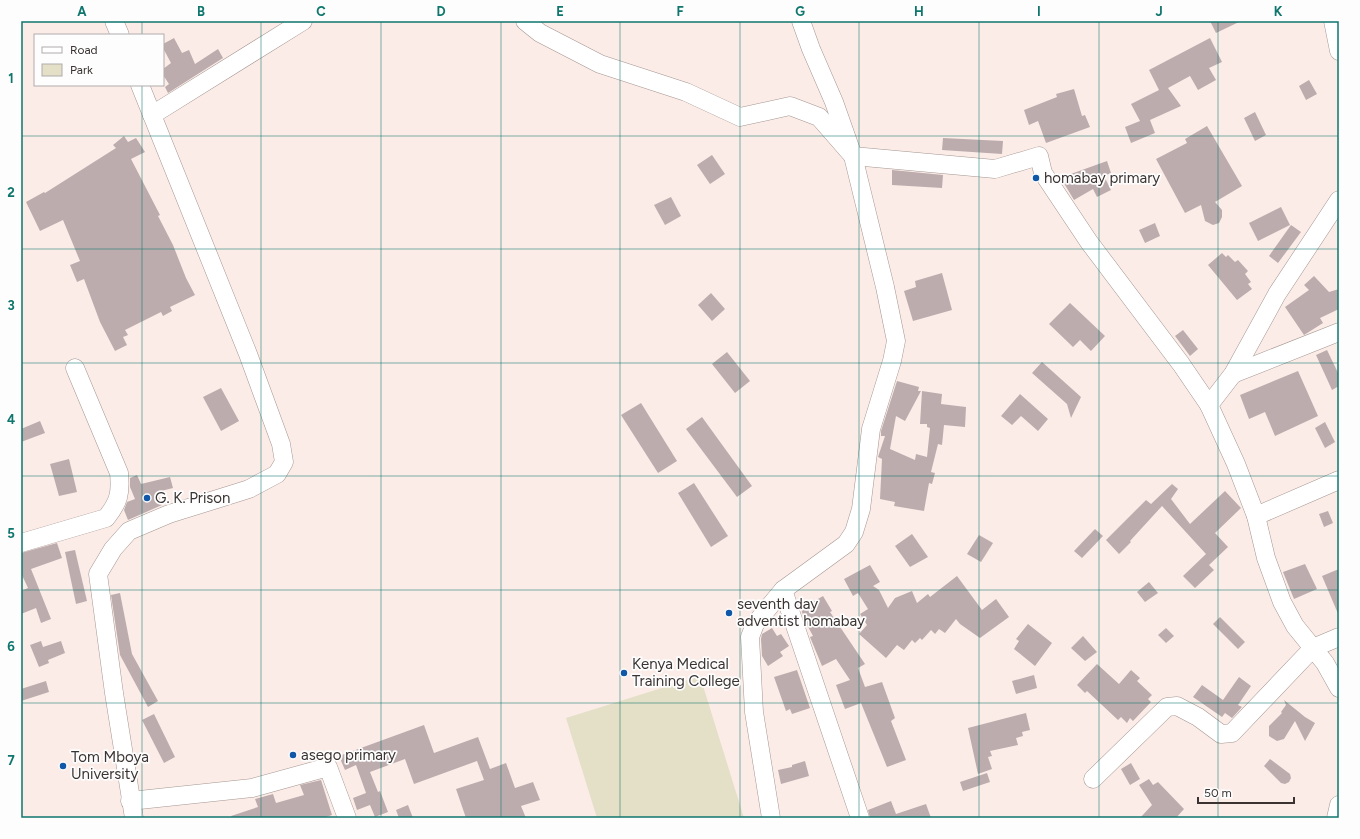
<svg xmlns="http://www.w3.org/2000/svg" width="1360" height="839" viewBox="0 0 1360 839" font-family="Figtree,sans-serif">
<rect width="100%" height="100%" fill="#fcece7"/>
<path fill="#e4e0c7" d="M700,676L744,818H597L566,718Z"/>
<g fill="#bcacad">
<path d="M1210,21H1241L1216,33Z"/>
<path d="M174,38L182,53L189,50L195,64L218,49L223,58L168,93L165,87L169,84L163,75V69L171,63L163,48V44Z"/>
<path d="M1210,38L1222,62L1209,68L1216,80L1198,90L1190,76L1168,88L1181,106L1150,120L1155,133L1131,143L1125,127L1140,121L1131,104L1159,90L1149,70Z"/>
<path d="M1309,80L1317,94L1306,100L1299,86Z"/>
<path d="M1074,89L1082,116L1085,115L1090,127L1046,143L1038,121L1029,125L1024,110L1057,97L1056,94Z"/>
<path d="M1255,112L1266,135L1255,141L1244,118Z"/>
<path d="M1207,126L1242,186L1215,202L1222,210V217L1219,223L1213,225L1205,221L1201,205L1185,213L1156,159L1187,143L1185,139Z"/>
<path d="M124,136L128,142L136,138L145,152L131,159L160,215L158,216L173,245L186,278L195,295L170,307L172,311L163,316L161,312L125,330L128,335L123,337L127,345L115,351L100,322L84,279L77,282L70,265L80,261L63,220L40,231L26,202L44,192L45,193L116,148L113,145Z"/>
<path d="M943,138L1003,141L1002,154L942,150Z"/>
<path d="M712,155L725,174L710,184L697,165Z"/>
<path d="M1107,161L1111,173L1104,176L1111,190L1097,197L1093,189L1074,200L1062,180L1068,175Z"/>
<path d="M892,170L943,175L942,188L892,185Z"/>
<path d="M671,197L681,216L665,225L654,205Z"/>
<path d="M1281,207L1290,225L1258,241L1249,223Z"/>
<path d="M1155,223L1160,236L1145,243L1139,230Z"/>
<path d="M1291,225L1301,232L1278,263L1269,256Z"/>
<path d="M1222,253L1226,257L1228,255L1235,262L1238,260L1248,271L1245,274L1251,282L1248,284L1252,289L1237,300L1208,265Z"/>
<path d="M942,273L952,310L913,321L904,291L916,287L915,281Z"/>
<path d="M1314,276L1329,292L1339,289V309L1320,318L1323,323L1304,335L1285,307L1309,290L1304,285Z"/>
<path d="M711,293L725,309L712,321L698,305Z"/>
<path d="M1070,303L1105,336L1091,351L1080,340L1073,347L1049,324Z"/>
<path d="M1183,330L1198,349L1190,356L1175,336Z"/>
<path d="M1327,350L1339,375V386L1332,390L1316,355Z"/>
<path d="M727,352L750,381L735,393L712,364Z"/>
<path d="M1042,362L1081,397L1071,418L1067,404L1032,373Z"/>
<path d="M1298,371L1318,416L1275,436L1265,412L1249,419L1240,395Z"/>
<path d="M897,381L919,387L918,391H921L905,421L896,416L890,449L915,460L916,454L927,457L930,428L927,427V424H920L922,391L942,394L941,404L966,407L965,427L944,425L942,445L938,444L931,472L935,473L932,484L929,483L924,511L894,506L895,502L880,499L882,459L878,457L885,436H881V431Z"/>
<path d="M221,388L239,421L221,431L203,397Z"/>
<path d="M1020,394L1048,419L1038,431L1021,416L1012,425L1001,416Z"/>
<path d="M641,403L677,461L658,473L621,415Z"/>
<path d="M702,417L752,486L737,497L686,429Z"/>
<path d="M40,421L45,433L21,442V429Z"/>
<path d="M1325,422L1335,442L1325,448L1315,428Z"/>
<path d="M69,459L77,492L59,496L50,464Z"/>
<path d="M137,475L141,484L170,477L173,488L157,492L162,505L128,520L124,510L127,502L135,499L130,487V478Z"/>
<path d="M694,483L728,536L711,547L678,493Z"/>
<path d="M1172,484L1178,489L1171,499L1190,524L1225,491L1241,508L1215,533L1228,547L1209,565L1214,570L1195,588L1183,576L1206,554L1162,506L1130,541L1131,542L1119,554L1106,540L1146,500L1151,504Z"/>
<path d="M1328,511L1333,523L1324,527L1319,514Z"/>
<path d="M1095,529L1103,536L1082,558L1074,551Z"/>
<path d="M912,534L928,557L910,567L895,546Z"/>
<path d="M979,535L993,543L981,562L967,554Z"/>
<path d="M57,543L62,558L31,569L51,619L41,623L36,608L21,614V591L28,588L21,573V553Z"/>
<path d="M75,550L87,601L76,604L65,552Z"/>
<path d="M1305,564L1317,589L1294,599L1283,572Z"/>
<path d="M870,565L880,582L873,586L879,590L888,608L895,598L912,591L917,603L928,594L930,597L957,576L982,610L996,599L1009,617L980,638L960,624L956,619L945,633L939,629L935,634L931,630L922,640L920,638L915,643L912,640L904,650L897,645L886,658L859,634L867,625L860,614L868,609L858,593L853,596L844,579Z"/>
<path d="M1339,569V616L1322,576Z"/>
<path d="M1149,582L1158,593L1145,602L1137,592Z"/>
<path d="M120,593L132,654L158,701L148,707L120,655L111,595Z"/>
<path d="M823,596L832,611L830,612L865,664L858,668L865,687L882,682L895,718L891,721L906,760L887,767L861,703L845,709L836,685L850,680L836,659L822,666L810,637L813,636L805,621L801,609Z"/>
<path d="M1220,617L1245,642L1238,649L1213,624Z"/>
<path d="M1028,624L1052,643L1035,666L1014,649L1019,641L1016,639Z"/>
<path d="M772,628L777,636L781,634L789,646L780,652L783,656L768,666L762,656L761,639L762,634Z"/>
<path d="M1166,628L1174,636L1166,643L1158,635Z"/>
<path d="M1083,636L1097,652L1085,661L1071,648Z"/>
<path d="M41,641L43,647L61,641L65,653L48,660L49,663L39,667L30,645Z"/>
<path d="M1097,664L1119,684L1131,670L1140,678L1137,681L1152,695L1148,699L1151,702L1133,721L1130,718L1127,723L1121,717L1118,720L1087,691L1085,693L1077,685Z"/>
<path d="M797,670L810,708L792,714L790,709L786,711L774,677Z"/>
<path d="M1034,675L1037,688L1016,694L1012,681Z"/>
<path d="M1239,677L1251,686L1238,705L1242,707L1232,718L1225,713L1222,717L1193,697L1202,685L1223,700Z"/>
<path d="M46,681L49,692L21,701V689Z"/>
<path d="M1284,700L1305,717L1315,723L1305,741L1295,721L1284,739L1277,741L1269,736V726L1282,713L1281,712L1286,705Z"/>
<path d="M1026,713L1030,730L1022,732L1023,736L1016,738L1018,745L990,751L992,756L988,757L992,769L978,774L968,728Z"/>
<path d="M154,714L175,757L164,763L142,720Z"/>
<path d="M424,725L434,753L478,737L490,769L506,763L515,788L533,782L540,800L521,806L526,818H466L456,789L484,780L477,761L414,784L405,759L370,772L378,792L380,791L388,812L375,817L370,805L357,810L353,798L366,793L356,765L345,770L339,756Z"/>
<path d="M1270,759L1290,774L1291,778L1289,782L1285,784L1281,783L1264,766Z"/>
<path d="M805,761L809,776L781,784L778,770L792,767V765Z"/>
<path d="M1131,763L1140,779L1130,785L1121,769Z"/>
<path d="M987,773L990,782L963,791L960,782Z"/>
<path d="M1149,779L1153,785L1158,782L1184,809L1176,818H1140L1152,805L1139,785Z"/>
<path d="M321,780L332,815L323,818H232L231,816L258,807L255,799L273,794L276,803L304,795L300,785Z"/>
<path d="M891,801L896,814L926,804L931,818H870L868,810Z"/>
<path d="M408,805L413,818H399L396,810Z"/>
</g>
<g fill="none" stroke-linecap="round" stroke-linejoin="round">
<defs>
<g id="minor">
<path d="M114,21L120,35"/>
<path d="M525,21L540,33L600,64L686,92L740,117L790,106L819,117L853,156L885,287L896,341L892,361L871,429L861,509L854,532L846,544L783,590L755,624L750,637L754,712L771,818"/>
<path d="M801,21L811,49L834,102L853,156L995,169L1039,156L1043,173L1089,242L1181,364L1209,405L1236,464L1256,516L1266,558L1282,602L1295,626L1325,663L1339,688"/>
<path d="M1333,21L1339,51"/>
<path d="M152,115L303,21"/>
<path d="M1233,374L1339,332"/>
<path d="M1209,405L1233,374L1277,294L1339,200"/>
<path d="M1256,516L1339,480"/>
<path d="M21,543L106,518C119,502 121,493 119,473L75,368"/>
<path d="M783,590L860,818"/>
<path d="M1093,779L1167,707L1177,706L1198,717L1221,734L1232,733L1313,648L1339,637"/>
<path d="M130,801L252,788L328,767L347,818"/>
<path d="M134,818L114,693L98,574L113,549L129,531L169,514L249,489L277,474L284,462L281,444L248,354L140,85"/>
<path d="M1336,818L1339,805"/>
</g>
</defs>
<use href="#minor" stroke="#a49691" stroke-width="19"/>
<use href="#minor" stroke="#fff" stroke-width="18"/>
</g>
<path fill="none" stroke="#0f766e" stroke-width="1" stroke-opacity="0.55" d="M142,21V35M261,21V818M381,21V818M501,21V818M620,21V818M740,21V818M859,21V818M979,21V818M1099,21V818M1218,21V818M142,85V818M21,136H1339M21,249H1339M21,363H1339M21,476H1339M21,590H1339M21,703H1339"/>
<g fill="#1157a7" stroke="#fdfdfd" stroke-width="1.5">
<circle cx="1036" cy="178" r="4"/>
<circle cx="147" cy="498" r="4"/>
<circle cx="729" cy="613" r="4"/>
<circle cx="624" cy="673" r="4"/>
<circle cx="293" cy="755" r="4"/>
<circle cx="63" cy="766" r="4"/>
</g>
<g text-anchor="middle" dominant-baseline="central" stroke-width="3.5" stroke-linejoin="round" paint-order="stroke">
<g font-size="15" fill="#3a3331" stroke="#fdfdfd" text-anchor="start">
<text x="1044" y="178">homabay primary</text>
<text x="155" y="498">G. K. Prison</text>
<text x="737" y="604">seventh day<tspan x="737" dy="17">adventist homabay</tspan></text>
<text x="632" y="664">Kenya Medical<tspan x="632" dy="17">Training College</tspan></text>
<text x="301" y="755">asego primary</text>
<text x="71" y="757">Tom Mboya<tspan x="71" dy="17">University</tspan></text>
</g>
</g>
<rect width="1360" height="839" fill="none" stroke="#fdfdfd" stroke-width="44"/>
<rect x="34" y="34" width="130" height="52" fill="#fdfdfd" stroke="#afacab"/>
<rect x="42" y="47" width="20" height="6" fill="#ffffff" stroke="#afacab"/>
<text x="70" y="54" font-size="12" fill="#3a3331">Road</text>
<rect x="42" y="64" width="20" height="12" fill="#e4e0c7" stroke="#afacab"/>
<text x="70" y="74" font-size="12" fill="#3a3331">Park</text>
<path d="M1198 797v6h96v-6" fill="none" stroke="#3a3331" stroke-width="2"/>
<text x="1204" y="797" font-size="12" fill="#3a3331" stroke="#fdfdfd" stroke-width="3" paint-order="stroke">50 m</text>
<rect x="22" y="22" width="1316" height="795" fill="none" stroke="#0f766e" stroke-width="1.5"/>
<g font-size="13" text-anchor="middle" font-weight="bold" fill="#0f766e">
<text x="82" y="16">A</text>
<text x="201" y="16">B</text>
<text x="321" y="16">C</text>
<text x="441" y="16">D</text>
<text x="560" y="16">E</text>
<text x="680" y="16">F</text>
<text x="800" y="16">G</text>
<text x="919" y="16">H</text>
<text x="1039" y="16">I</text>
<text x="1159" y="16">J</text>
<text x="1278" y="16">K</text>
<text x="11" y="83">1</text>
<text x="11" y="197">2</text>
<text x="11" y="310">3</text>
<text x="11" y="424">4</text>
<text x="11" y="538">5</text>
<text x="11" y="651">6</text>
<text x="11" y="765">7</text>
</g>
</svg>
